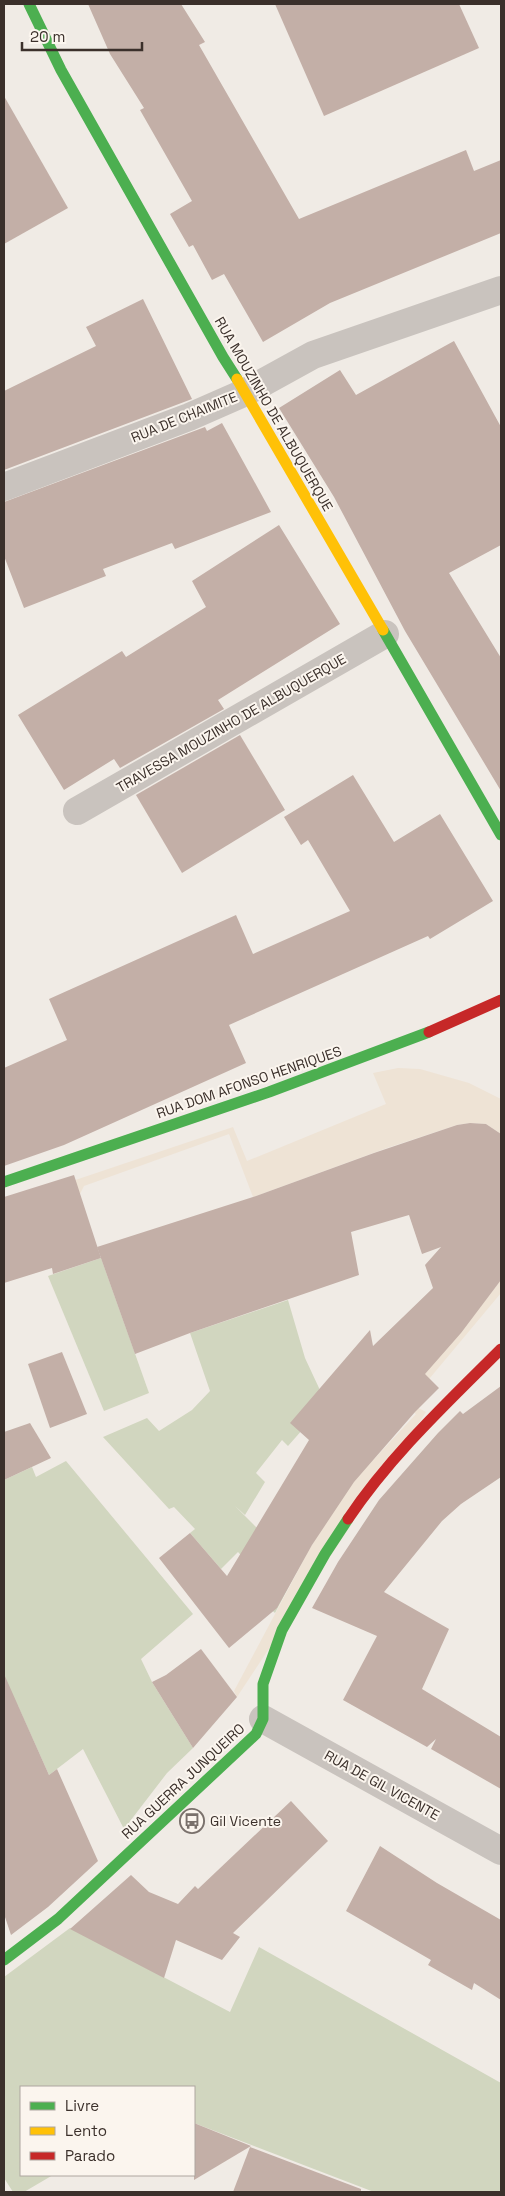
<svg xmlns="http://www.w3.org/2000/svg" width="505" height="2196" viewBox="0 0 505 2196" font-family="'Space Grotesk',sans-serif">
<rect width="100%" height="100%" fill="#f0ebe5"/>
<g fill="#d1d6bf">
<path d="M101,1258L149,1393L104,1411L48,1276Z"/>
<path d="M288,1300L305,1358L326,1403L288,1446L282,1440L256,1473L265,1482L245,1515L235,1506L298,1569L275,1613L248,1589L261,1577L238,1552L221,1569L190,1533L195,1529L174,1507L169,1509L103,1437L147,1418L159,1431L192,1410L210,1391L190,1333Z"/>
<path d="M66,1461L193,1614L141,1659L152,1682L193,1748L167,1773L124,1829L83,1749L49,1775L18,1706L4,1705V1480L32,1467L36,1477Z"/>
<path d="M70,1928L230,2012L259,1947L501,2083V2192H374L194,2123V2087H21V2175H53L24,2192H13L4,2178V1977Z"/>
</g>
<g fill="#eee3d5">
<path d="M398,1068L420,1069L469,1083L501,1099V1134L486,1124L470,1123L457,1125L387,1148L253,1197L229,1134L84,1186L80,1194L4,1216V1204L233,1127L247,1161L386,1104L373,1073Z"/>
<path d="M501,1280V1293L409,1403L426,1412L237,1697L234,1691L309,1550L329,1517L351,1484L416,1414L399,1404L471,1319Z"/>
</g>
<g fill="#c3afa7">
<path d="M88,4H181L205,42L199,45L299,219L466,150L474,171L501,160V233L330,303L263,342L224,274L212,280L193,245L189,247L170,214L192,201L140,110L144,108L110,54Z"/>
<path d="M275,4H459L479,48L324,116Z"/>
<path d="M4,96L68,208L4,244Z"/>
<path d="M143,299L192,399L4,470V391L96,346L86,327Z"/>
<path d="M454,341L501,427V545L449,573L501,658V791L405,631L334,497L279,408L340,370L356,395Z"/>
<path d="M222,423L271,512L175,549L172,543L103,569L106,576L24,608L4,556V502L205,427L207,431Z"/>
<path d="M279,525L340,624L218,700L224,709L120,768L114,759L64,790L18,715L122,651L126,657L206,607L192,581Z"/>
<path d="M240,735L285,810L182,873L136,795Z"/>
<path d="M353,775L394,842L440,814L493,901L430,939L428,936L229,1025L246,1063L64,1145L4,1166V1068L67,1040L49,999L236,915L253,954L350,911L308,840L301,845L284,817Z"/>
<path d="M470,1123L486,1124L501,1134V1280L461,1333L425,1374L439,1388L415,1412L354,1482L312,1545L277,1608L229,1648L159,1558L190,1533L227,1576L309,1440L290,1423L370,1330L373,1346L433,1288L425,1265L441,1247L422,1254L409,1215L351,1232L359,1275L190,1333L135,1354L97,1247L253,1197L374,1153L457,1125Z"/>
<path d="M74,1175L101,1258L53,1274L52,1268L4,1283V1197Z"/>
<path d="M62,1352L87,1414L50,1428L28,1364Z"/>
<path d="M501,1386V1477L461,1504L442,1521L384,1592L449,1629L422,1689L501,1737V1789L431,1749L436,1739L427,1747L343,1700L377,1636L312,1608L338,1562L379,1500L438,1433L460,1411L463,1414Z"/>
<path d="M30,1423L51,1458L4,1480V1432Z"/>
<path d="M201,1649L237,1697L193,1748L152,1682L166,1675Z"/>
<path d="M4,1674L49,1775L57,1769L98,1861L48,1907L11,1935L4,1914Z"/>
<path d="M291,1801L328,1841L233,1933L240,1937L222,1960L176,1940L164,1978L70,1929L131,1875L149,1892L178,1904L195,1886L198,1889Z"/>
<path d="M380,1846L437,1883L501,1920V2000L474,1983L472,1990L428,1965L431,1960L346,1911Z"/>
<path d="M194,2123L251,2146L194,2180Z"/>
<path d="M250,2147L361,2189V2192H233Z"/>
</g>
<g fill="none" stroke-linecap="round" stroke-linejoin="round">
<g stroke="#c9c3be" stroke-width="28">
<path d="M4,487L189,417L246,392L313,355L501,290"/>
<path d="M77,811L385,634"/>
<path d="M263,1719L501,1851"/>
</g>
<g stroke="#4caf50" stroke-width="11">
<path d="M29,4L61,70L223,357L237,379"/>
<path d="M383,630L501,835"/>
<path d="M4,1182L269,1092L429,1032"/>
<path d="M4,1960L58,1919L256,1734L263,1719V1684L282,1630L325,1554L348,1519"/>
</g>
<path stroke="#ffc107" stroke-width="11" d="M237,379L383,630"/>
<g stroke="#c62828" stroke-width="11">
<path d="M429,1032L501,1000"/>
<path d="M348,1519C391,1455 447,1403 501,1349"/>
</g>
</g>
<defs>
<symbol id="bus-ring" viewBox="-11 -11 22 22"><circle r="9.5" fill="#fbf5ee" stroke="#7a716c" stroke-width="1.5"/><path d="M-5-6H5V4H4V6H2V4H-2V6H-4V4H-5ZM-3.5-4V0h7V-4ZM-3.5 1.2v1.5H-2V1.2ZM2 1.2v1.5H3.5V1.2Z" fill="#7a716c"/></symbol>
</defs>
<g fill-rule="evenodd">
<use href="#bus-ring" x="178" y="1807" width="28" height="28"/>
</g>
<g text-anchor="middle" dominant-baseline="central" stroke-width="4" stroke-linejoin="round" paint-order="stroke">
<g font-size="14" fill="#3b302b" stroke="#fbf5ee">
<text transform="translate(274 414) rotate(60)">RUA MOUZINHO DE ALBUQUERQUE</text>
<text transform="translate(184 417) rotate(-22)">RUA DE CHAIMITE</text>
<text transform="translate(231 723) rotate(-30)">TRAVESSA MOUZINHO DE ALBUQUERQUE</text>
<text transform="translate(249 1082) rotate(-19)">RUA DOM AFONSO HENRIQUES</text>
<text transform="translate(183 1781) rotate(-43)">RUA GUERRA JUNQUEIRO</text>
<text transform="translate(382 1785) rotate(29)">RUA DE GIL VICENTE</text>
</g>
<g font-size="14" fill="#3b302b" stroke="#fbf5ee" text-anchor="start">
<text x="210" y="1821">Gil Vicente</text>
</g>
</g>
<rect width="505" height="2196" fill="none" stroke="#3b302b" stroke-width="10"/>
<rect x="20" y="2086" width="175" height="90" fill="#fbf5ee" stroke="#aea6a0"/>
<rect x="30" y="2102" width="25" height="8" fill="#4caf50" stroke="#aea6a0"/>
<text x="65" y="2111" font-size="15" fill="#3b302b">Livre</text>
<rect x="30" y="2127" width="25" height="8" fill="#ffc107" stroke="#aea6a0"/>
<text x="65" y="2136" font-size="15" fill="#3b302b">Lento</text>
<rect x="30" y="2152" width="25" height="8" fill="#c62828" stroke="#aea6a0"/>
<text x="65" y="2161" font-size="15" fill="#3b302b">Parado</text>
<path d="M22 42v8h120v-8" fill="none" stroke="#3b302b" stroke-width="2.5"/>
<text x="30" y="42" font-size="15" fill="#3b302b" stroke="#fbf5ee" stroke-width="4" paint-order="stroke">20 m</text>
</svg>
